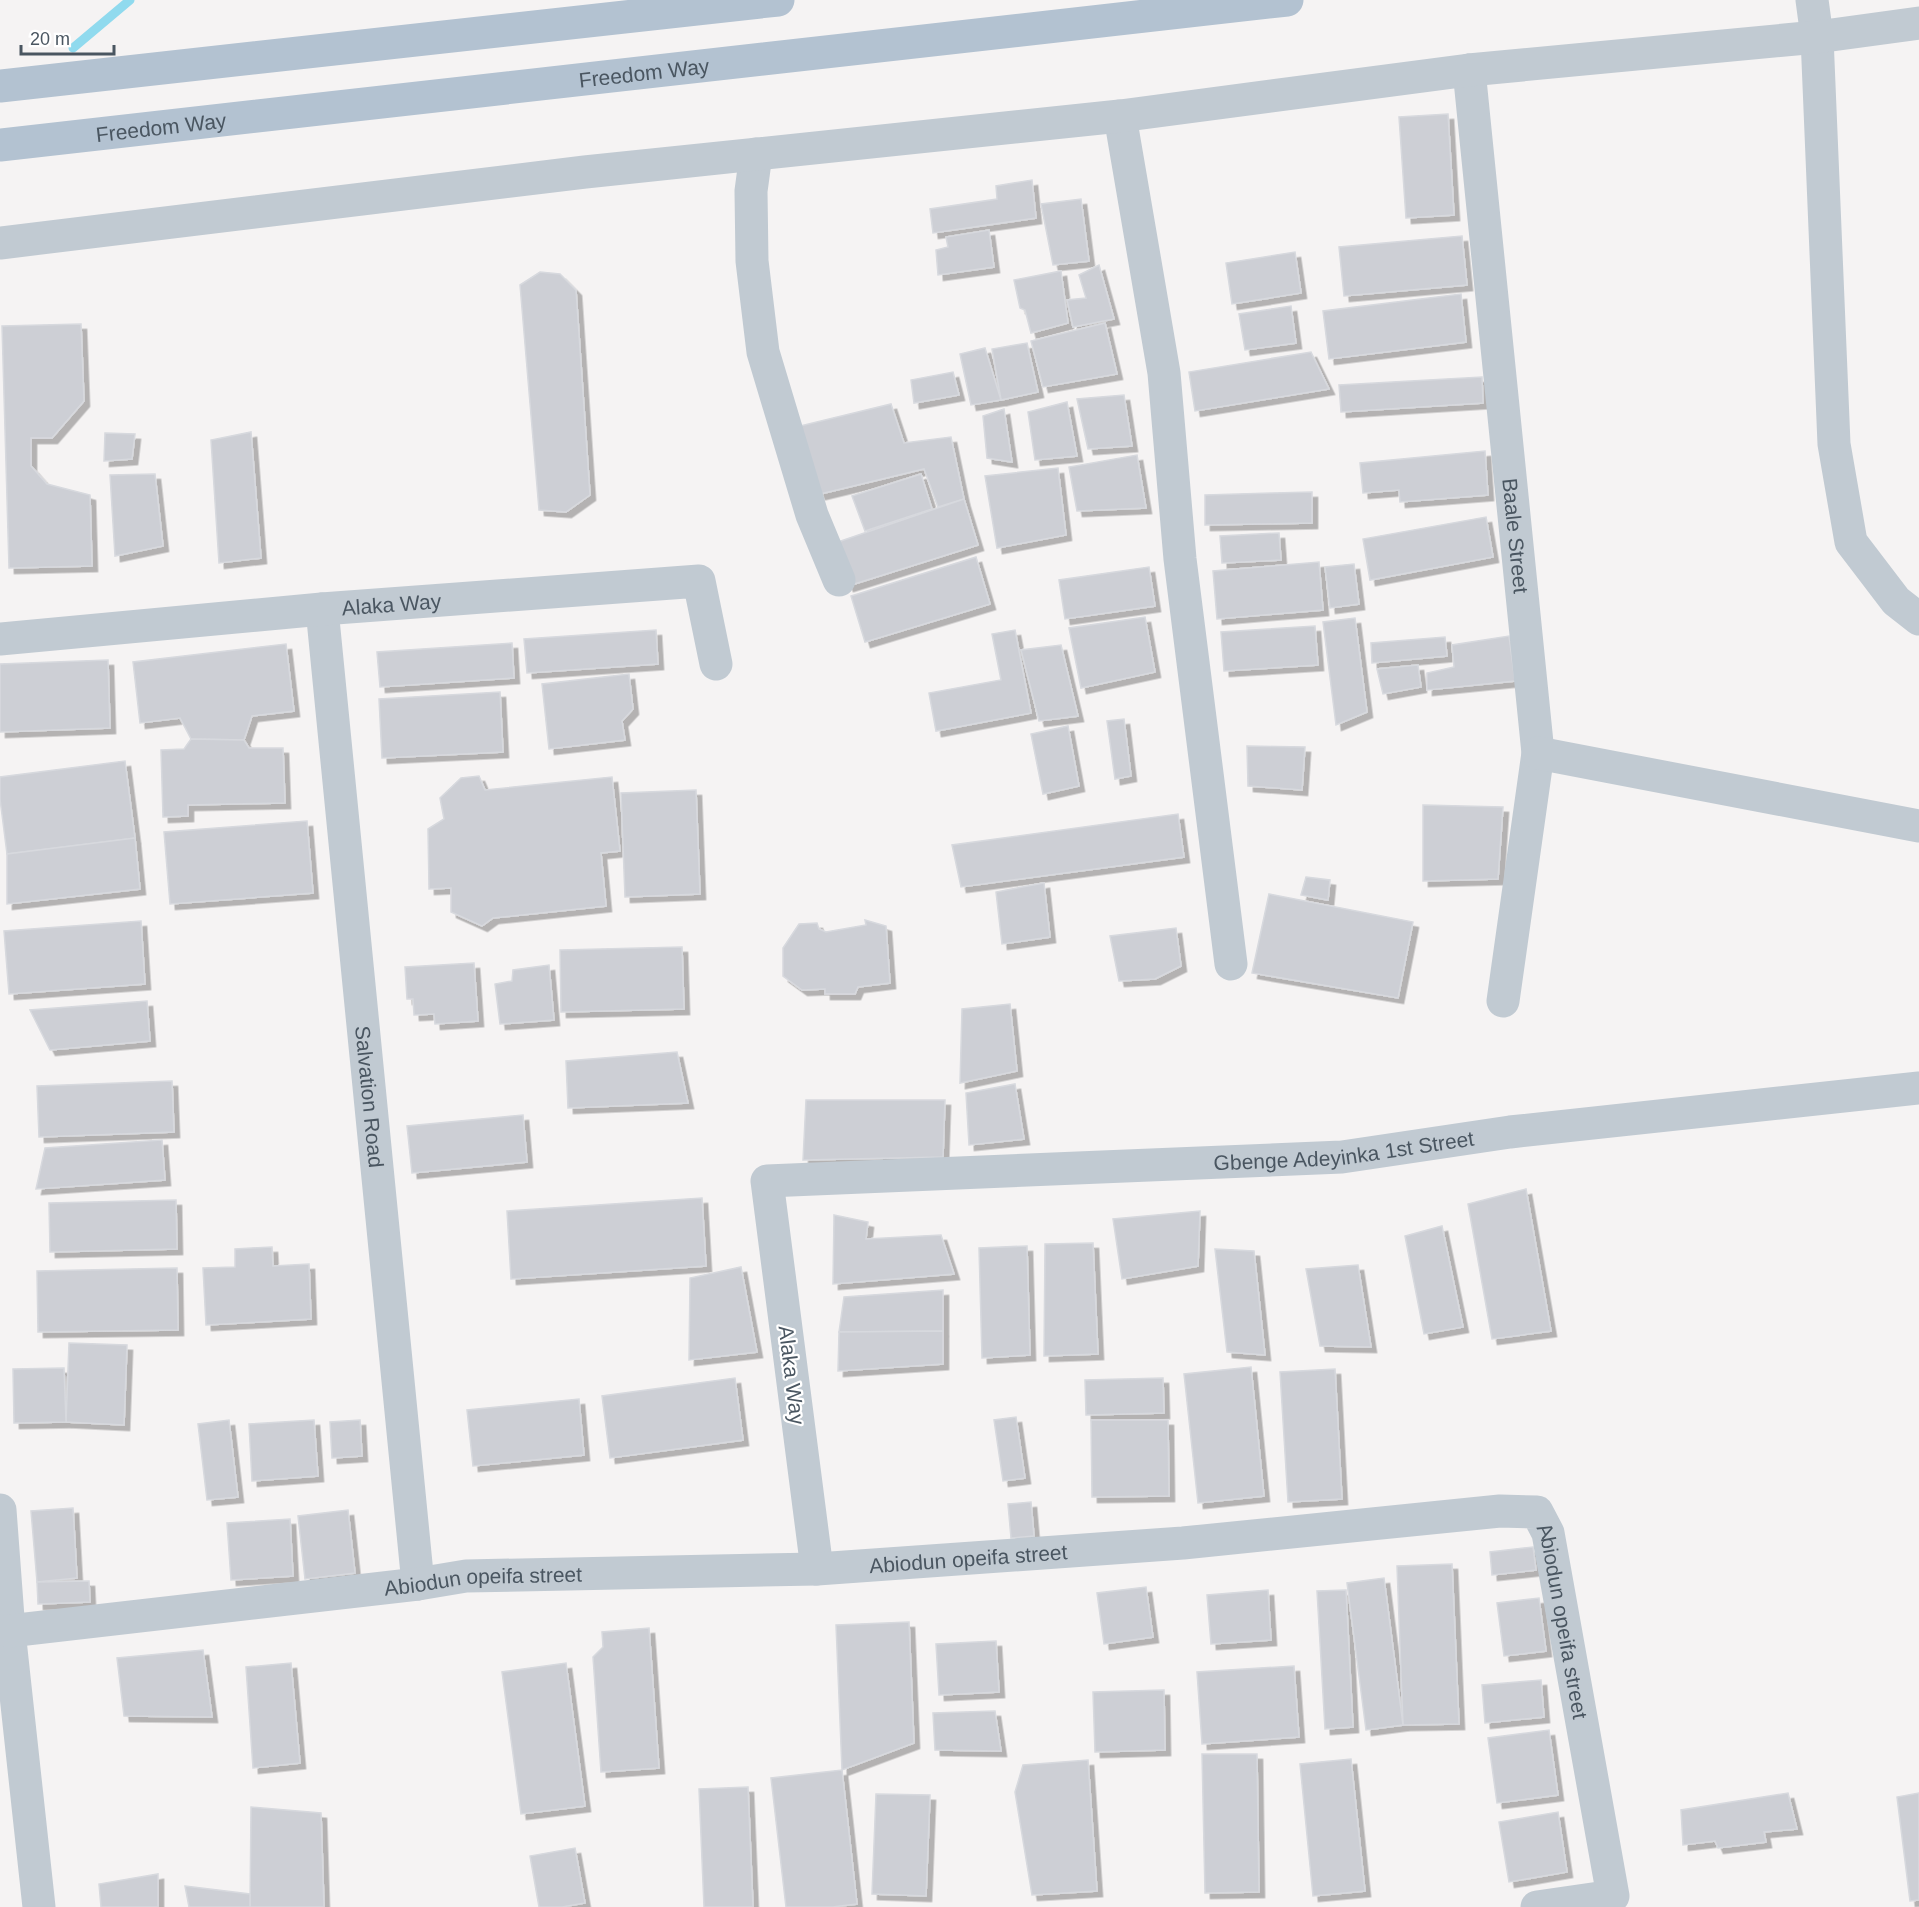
<svg xmlns="http://www.w3.org/2000/svg" width="1919" height="1907" viewBox="0 0 1919 1907" font-family="Helvetica,sans-serif">
<defs>
<filter id="shadow"><feDropShadow dx="5.5" dy="5.5" stdDeviation="0" flood-color="#0004"/></filter>
</defs>
<rect width="100%" height="100%" fill="#f5f3f3"/>
<g fill="none" stroke-linecap="round" stroke-linejoin="round">
<path stroke="#90daee" stroke-width="9" d="M73,48L130,0"/>
</g>
<g fill="#cdcfd5" stroke="#d7d9de" stroke-width="1.5" filter="url(#shadow)">
<path d="M1448,114L1454,215L1406,218L1399,117Z"/>
<path d="M1032,180L1036,218L933,233L930,209L997,199L996,186Z"/>
<path d="M1081,199L1089,261L1053,265L1041,204Z"/>
<path d="M989,230L994,267L938,275L936,250L948,247L946,237Z"/>
<path d="M1462,236L1467,285L1344,296L1339,247Z"/>
<path d="M1295,252L1301,293L1232,304L1226,263Z"/>
<path d="M1099,265L1114,319L1073,327L1067,300L1086,298L1079,275Z"/>
<path d="M1061,271L1068,323L1031,333L1025,310L1020,308L1014,280Z"/>
<path d="M540,272L560,274L576,290L590,495L566,512L539,510L520,285Z"/>
<path d="M1461,294L1466,342L1329,359L1323,311Z"/>
<path d="M1291,306L1296,343L1245,350L1239,314Z"/>
<path d="M1105,323L1117,374L1043,387L1031,341Z"/>
<path d="M81,324L84,401L52,438H31V466L47,484L90,495L92,566L9,568L2,326Z"/>
<path d="M1027,343L1038,392L1001,400L992,349Z"/>
<path d="M985,348L1001,400L971,405L960,354Z"/>
<path d="M1311,352L1329,389L1195,411L1189,372Z"/>
<path d="M953,372L959,395L914,403L911,380Z"/>
<path d="M1482,377L1483,403L1341,412L1339,385Z"/>
<path d="M1124,395L1132,446L1088,449L1077,399Z"/>
<path d="M1067,402L1077,456L1035,460L1028,412Z"/>
<path d="M891,404L904,443L951,437L964,499L938,507L924,469L820,494L796,427Z"/>
<path d="M1004,409L1012,462L987,458L983,416Z"/>
<path d="M251,432L261,558L219,563L211,440Z"/>
<path d="M105,433L135,434L132,459L104,461Z"/>
<path d="M1485,451L1488,495L1400,502L1399,490L1363,493L1360,463Z"/>
<path d="M1137,455L1146,508L1077,511L1069,467Z"/>
<path d="M1058,468L1066,535L997,548L985,476Z"/>
<path d="M155,474L163,546L115,556L110,475Z"/>
<path d="M921,474L932,509L865,531L852,496Z"/>
<path d="M1312,492V523L1205,525V495Z"/>
<path d="M964,499L978,545L848,586L832,544Z"/>
<path d="M1486,517L1493,557L1370,580L1363,539Z"/>
<path d="M1279,533L1281,560L1222,563L1220,536Z"/>
<path d="M976,557L990,604L865,642L851,596Z"/>
<path d="M1319,562L1323,610L1217,619L1213,571Z"/>
<path d="M1354,564L1359,604L1330,608L1325,567Z"/>
<path d="M1149,567L1155,606L1065,619L1059,580Z"/>
<path d="M1145,617L1155,672L1081,688L1069,628Z"/>
<path d="M1355,618L1367,712L1336,725L1323,622Z"/>
<path d="M1315,626L1318,665L1224,671L1221,632Z"/>
<path d="M656,630L658,664L527,673L524,639Z"/>
<path d="M1015,630L1031,713L936,731L929,693L1001,680L992,634Z"/>
<path d="M1509,636L1515,681L1427,690V673L1454,667L1452,645Z"/>
<path d="M1445,637L1447,656L1372,663L1371,643Z"/>
<path d="M512,643L514,678L380,687L377,652Z"/>
<path d="M286,644L294,711L252,716L244,740L191,739L180,718L140,723L133,662Z"/>
<path d="M1061,645L1078,716L1039,721L1021,650Z"/>
<path d="M108,660L110,728L0,732V664Z"/>
<path d="M1418,665L1421,687L1383,694L1377,669Z"/>
<path d="M629,674L633,709L622,721L625,740L549,749L542,684Z"/>
<path d="M500,692L503,752L382,758L379,699Z"/>
<path d="M1124,719L1131,776L1115,779L1107,721Z"/>
<path d="M1068,726L1079,786L1043,794L1031,734Z"/>
<path d="M191,739L244,740L249,748H283L285,803L188,805V816L163,817L161,750L184,749Z"/>
<path d="M1247,746L1305,747L1302,790L1248,786Z"/>
<path d="M125,761L135,838L7,854L0,799V777Z"/>
<path d="M479,776L485,790L612,777L620,851L601,853L606,906L493,918L482,926L451,912V888L429,889L428,829L444,819L440,798L461,778Z"/>
<path d="M696,790L700,894L625,897L621,793Z"/>
<path d="M1423,805L1503,807L1498,879L1423,881Z"/>
<path d="M1178,814L1184,857L961,887L952,845Z"/>
<path d="M307,821L313,893L170,904L164,832Z"/>
<path d="M135,838L140,889L7,904V854Z"/>
<path d="M1306,877L1330,880L1328,900L1301,895Z"/>
<path d="M1044,883L1050,937L1002,944L996,892Z"/>
<path d="M1269,894L1413,922L1398,998L1252,973Z"/>
<path d="M865,920L886,926L890,983L858,987L855,994H825V989L802,990L783,976V948L799,924L817,923L819,929L826,932L866,925Z"/>
<path d="M141,921L145,984L9,994L4,931Z"/>
<path d="M1176,928L1181,966L1155,979L1119,981L1110,936Z"/>
<path d="M682,947L684,1009L561,1012L560,950Z"/>
<path d="M474,963L478,1021L435,1024L434,1014L414,1015L413,999H407L405,967Z"/>
<path d="M549,965L554,1020L500,1024L495,984L512,981L513,970Z"/>
<path d="M147,1001L150,1041L50,1050L30,1010Z"/>
<path d="M1010,1004L1017,1071L960,1083L962,1009Z"/>
<path d="M677,1052L688,1103L568,1108L566,1061Z"/>
<path d="M172,1081L174,1132L39,1137L37,1086Z"/>
<path d="M1015,1084L1024,1139L969,1145L966,1093Z"/>
<path d="M806,1100H945L943,1157L803,1160Z"/>
<path d="M523,1115L527,1162L412,1173L407,1126Z"/>
<path d="M162,1140L165,1180L36,1189L45,1148Z"/>
<path d="M1526,1189L1551,1331L1492,1339L1468,1204Z"/>
<path d="M702,1198L706,1266L511,1279L507,1211Z"/>
<path d="M176,1200L177,1249L50,1252L49,1203Z"/>
<path d="M1200,1211L1198,1266L1122,1279L1113,1219Z"/>
<path d="M834,1215L868,1222L866,1239L941,1235L954,1274L833,1284Z"/>
<path d="M1442,1226L1463,1327L1424,1334L1405,1236Z"/>
<path d="M1093,1243L1098,1354L1044,1356L1045,1244Z"/>
<path d="M1027,1246L1030,1355L982,1358L979,1248Z"/>
<path d="M272,1247L273,1266L309,1264L311,1319L206,1325L203,1268L235,1267V1249Z"/>
<path d="M1215,1249L1254,1251L1265,1355L1227,1352Z"/>
<path d="M1358,1265L1371,1347L1320,1346L1306,1269Z"/>
<path d="M741,1267L757,1352L689,1360L690,1278Z"/>
<path d="M177,1268L178,1330L38,1332L37,1271Z"/>
<path d="M943,1290V1331L839,1332L844,1297Z"/>
<path d="M943,1331V1364L838,1371L839,1332Z"/>
<path d="M69,1343L127,1345L124,1425L66,1422Z"/>
<path d="M1251,1367L1264,1496L1198,1503L1184,1374Z"/>
<path d="M64,1368L66,1422L14,1423L13,1369Z"/>
<path d="M1335,1369L1342,1499L1288,1502L1280,1372Z"/>
<path d="M735,1378L743,1440L610,1458L602,1396Z"/>
<path d="M1163,1378L1164,1413L1086,1415L1085,1380Z"/>
<path d="M579,1399L584,1455L473,1466L467,1410Z"/>
<path d="M1016,1417L1025,1478L1003,1481L994,1420Z"/>
<path d="M229,1420L238,1497L207,1500L198,1424Z"/>
<path d="M314,1420L318,1476L252,1481L249,1424Z"/>
<path d="M360,1420L362,1456L332,1458L330,1422Z"/>
<path d="M1091,1420H1168L1169,1496L1092,1497Z"/>
<path d="M1031,1502L1034,1536L1011,1538L1008,1504Z"/>
<path d="M73,1508L77,1578L37,1582L31,1511Z"/>
<path d="M348,1510L355,1573L305,1579L298,1516Z"/>
<path d="M290,1519L293,1576L231,1580L227,1523Z"/>
<path d="M1533,1547L1536,1570L1492,1575L1490,1552Z"/>
<path d="M1452,1564L1459,1724L1403,1725L1397,1566Z"/>
<path d="M1384,1578L1403,1725L1366,1730L1347,1583Z"/>
<path d="M89,1581L90,1602L38,1604L37,1582Z"/>
<path d="M1146,1587L1153,1637L1104,1644L1097,1593Z"/>
<path d="M1268,1590L1271,1640L1211,1644L1207,1595Z"/>
<path d="M1346,1590L1353,1727L1325,1729L1317,1591Z"/>
<path d="M1539,1598L1546,1651L1504,1656L1497,1603Z"/>
<path d="M909,1622L914,1743L842,1770L836,1625Z"/>
<path d="M649,1628L659,1768L601,1772L593,1657L603,1647L602,1632Z"/>
<path d="M996,1641L999,1692L939,1695L936,1644Z"/>
<path d="M203,1650L212,1717L124,1716L117,1658Z"/>
<path d="M291,1663L300,1763L253,1768L246,1667Z"/>
<path d="M566,1663L585,1806L521,1814L502,1672Z"/>
<path d="M1294,1666L1299,1737L1202,1744L1197,1672Z"/>
<path d="M1541,1680L1544,1717L1485,1723L1482,1685Z"/>
<path d="M1164,1690L1165,1750L1095,1752L1093,1692Z"/>
<path d="M995,1711L1001,1751L935,1750L933,1713Z"/>
<path d="M1549,1730L1558,1795L1497,1803L1488,1738Z"/>
<path d="M1202,1754H1257L1259,1892L1205,1893Z"/>
<path d="M1351,1759L1365,1891L1313,1896L1300,1764Z"/>
<path d="M1088,1760L1097,1891L1032,1895L1015,1792L1023,1765Z"/>
<path d="M842,1770L857,1904L832,1907H786L771,1778Z"/>
<path d="M748,1787L753,1907H704L699,1789Z"/>
<path d="M1788,1793L1797,1829L1764,1832L1766,1842L1718,1848L1715,1841L1683,1845L1681,1810Z"/>
<path d="M1919,1793V1900L1910,1901L1897,1797Z"/>
<path d="M876,1794L930,1795L926,1896L872,1894Z"/>
<path d="M251,1807L321,1813L324,1907H250Z"/>
<path d="M1558,1812L1567,1872L1509,1882L1499,1822Z"/>
<path d="M575,1848L585,1903L562,1907H539L530,1856Z"/>
<path d="M158,1874V1907H101L99,1884Z"/>
<path d="M185,1886L250,1894V1907H189Z"/>
</g>
<g fill="none" stroke-linecap="round" stroke-linejoin="round">
<g stroke="#c1cad2" stroke-width="33">
<path d="M1812,0L1817,37L1834,444L1851,542L1896,601L1919,619"/>
<path id="s1" d="M1469,70L1538,753L1503,1001"/>
<path d="M1120,116L1164,373L1180,559L1231,964"/>
<path d="M756,154L751,191L752,261L763,352L812,515L839,580"/>
<path d="M0,243L585,172L1120,116L1469,70L1817,37L1919,23"/>
<path id="s2" d="M322,609L418,1584"/>
<path id="s3" d="M0,639L322,609L699,581L716,664"/>
<path d="M1538,753L1919,826"/>
<path d="M0,1510L9,1631L39,1907"/>
<path id="s4" d="M817,1569L767,1181L1342,1157L1510,1132L1919,1088"/>
<path id="s5" d="M9,1631L418,1584L466,1576L817,1569L1183,1543L1500,1511L1537,1512L1548,1533L1613,1896L1537,1907"/>
</g>
<g stroke="#b3c2d1" stroke-width="33">
<path d="M0,86L778,0"/>
<path id="s6" d="M0,145L1287,0"/>
</g>
</g>
<g text-anchor="middle" dominant-baseline="central" stroke-width="4.5" stroke-linejoin="round" paint-order="stroke">
<g font-size="21" fill="#4a5661" stroke="#fff">
<text stroke="none"><textPath href="#s6" startOffset="648">Freedom Way</textPath></text>
<text stroke="none"><textPath href="#s6" startOffset="162">Freedom Way</textPath></text>
<text stroke="none"><textPath href="#s1" startOffset="468">Baale Street</textPath></text>
<text stroke="none"><textPath href="#s3" startOffset="393">Alaka Way</textPath></text>
<text stroke="none"><textPath href="#s2" startOffset="490">Salvation Road</textPath></text>
<text stroke="none"><textPath href="#s4" startOffset="969">Gbenge Adeyinka 1st Street</textPath></text>
<text transform="translate(792 1375) rotate(83)">Alaka Way</text>
<text stroke="none"><textPath href="#s5" startOffset="963">Abiodun opeifa street</textPath></text>
<text stroke="none"><textPath href="#s5" startOffset="477">Abiodun opeifa street</textPath></text>
<text stroke="none"><textPath href="#s5" startOffset="1647">Abiodun opeifa street</textPath></text>
</g>
</g>
<path d="M21 45v9h93v-9" fill="none" stroke="#4a5661" stroke-width="3"/>
<text x="30" y="45" font-size="18" fill="#4a5661" stroke="#ffffff" stroke-width="4.5" paint-order="stroke">20 m</text>
</svg>
